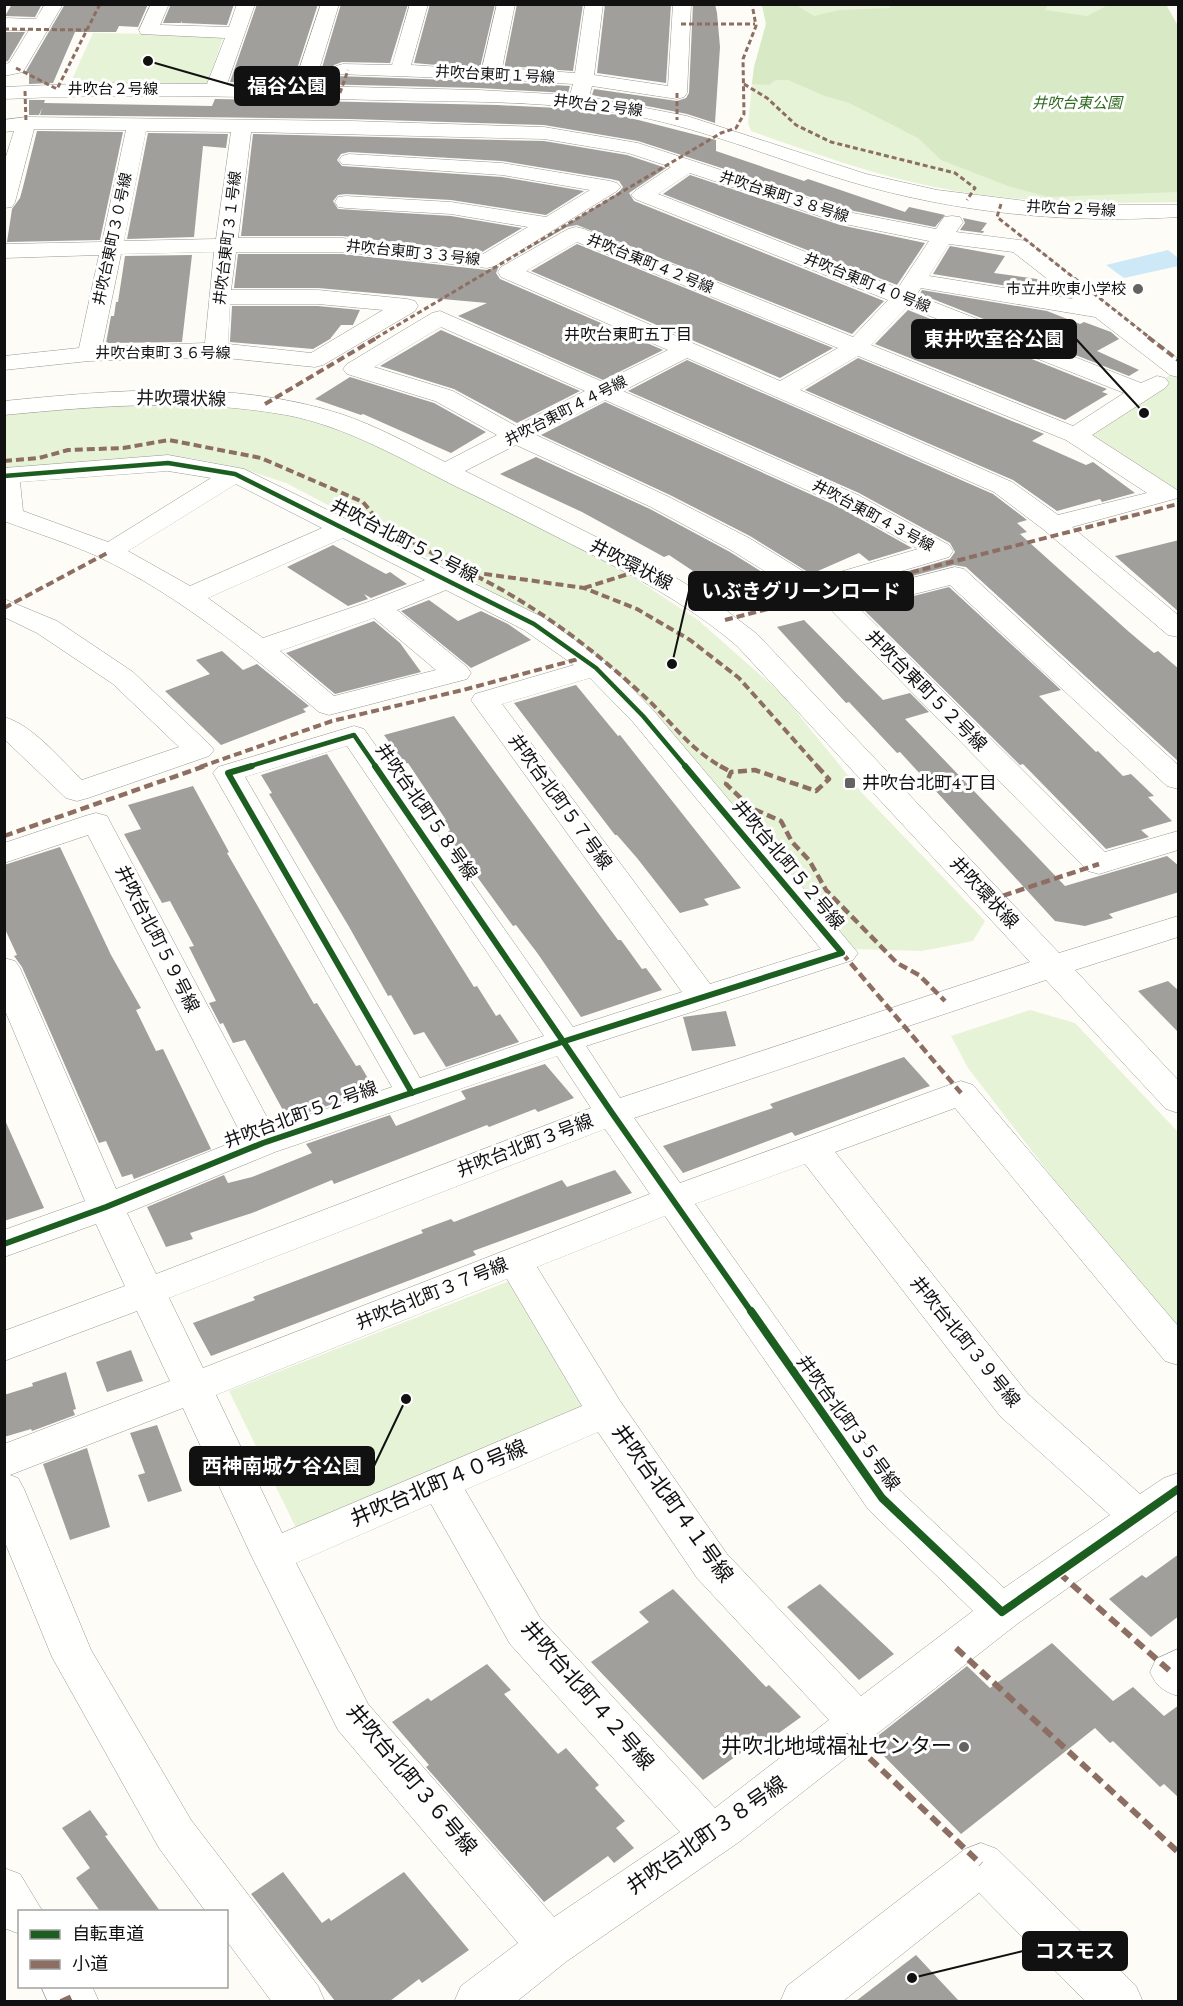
<svg xmlns="http://www.w3.org/2000/svg" width="1183" height="2006" viewBox="0 0 1183 2006" font-family="Spectral,'Noto Sans JP',serif">
<rect width="100%" height="100%" fill="#fdfcf7"/>
<g fill="#e7f3d7">
<path d="M1166,4L1178,26V202C1090,204 1002,203 916,183C860,170 805,150 751,131L748,123L754,67L766,24L762,5Z"/>
<path d="M93,33L224,35L206,87L69,86Z"/>
<path d="M1178,370V493L1168,495L1075,435Z"/>
<path d="M147,396L238,405L320,423L406,458L527,518L636,579L698,620L782,694L863,794L985,921L973,941L922,951L852,949L760,835L693,759L563,633L477,583L286,483L240,468L190,458H135L5,468V415Z"/>
<path d="M1030,1010L1075,1023L1178,1132V1332L1082,1216L968,1068L951,1036Z"/>
<path d="M522,1276L583,1407L298,1532L229,1391Z"/>
</g>
<path fill="#d8eac5" d="M890,4L1048,5L1045,10L1087,16L1106,6L1166,5L1178,26V192L1048,197L1008,186L941,160L918,138L849,103L825,96L788,80H776L769,85L752,84L754,67L766,24L762,5H796L814,16L839,10L890,8Z"/>
<path fill="#cde8f7" d="M1168,250L1178,258V266L1124,278L1106,265Z"/>
<g fill="#a19f9c">
<path d="M12,4H42L35,17L5,16Z"/>
<path d="M65,4H148L138,27L119,26L116,32H75L53,83L29,84V73H25Z"/>
<path d="M171,4H234L227,25L182,23V21L181,23H163Z"/>
<path d="M257,4H318L297,69L302,76H316L321,71L341,4H408L390,63L342,62L334,65L331,71L336,76L450,80L458,78L462,73L459,67L414,63L430,4H495L479,72L484,79H498L503,74L517,4H583L573,71L519,67L511,69L507,75L511,81L519,83L570,86L568,93L479,88L230,82Z"/>
<path d="M605,4H671L666,83L597,73Z"/>
<path d="M693,4H715L717,13L720,47L715,123L687,114L592,95L594,89L677,101L686,98L689,93Z"/>
<path d="M4,32H25L8,61L4,62Z"/>
<path d="M215,99L497,105L558,108L619,115L716,140V151L804,181L808,179L905,212L909,207L945,215L935,227L854,211L638,141L544,125L351,119L40,115L42,108L39,115H29V100H45L44,103L212,106Z"/>
<path d="M37,131L123,132L100,240L7,242L12,209L20,198L23,187Z"/>
<path d="M148,133L228,134L226,148L203,146L194,237L127,239Z"/>
<path d="M253,134L544,141L627,155L666,168L629,193L634,201L884,301L852,334L577,225L567,227L512,258L618,193L623,187L619,181L611,179L502,161L349,152L341,154L337,160L342,166L502,177L584,191L546,215L451,200L346,194L338,195L333,201L338,209L451,216L522,228L482,252L342,236H241Z"/>
<path d="M690,175L840,225L925,243L897,285L663,194Z"/>
<path d="M963,218L987,223L981,231H984L983,233L960,230L965,223Z"/>
<path d="M577,244L833,348L780,378L531,271Z"/>
<path d="M950,246L1005,256L994,273L1044,280L1038,291L933,274Z"/>
<path d="M238,254H342L487,270L499,266L496,273L500,279L663,350L603,380L458,316L487,303L318,288H234Z"/>
<path d="M192,255L182,342L106,343L111,316H114L116,302H118L125,256Z"/>
<path d="M922,290L1047,311L1080,324L1084,322L1111,332L1119,339L1097,351L1139,370L1129,376L920,294Z"/>
<path d="M232,306H318L360,310L353,325H341L330,339L313,349L230,342Z"/>
<path d="M908,310L1107,389L1102,392L1108,394L1065,420L875,344Z"/>
<path d="M441,330L580,391L517,423L454,389L380,366Z"/>
<path d="M858,358L1044,434L1032,441L1086,465L1093,462L1135,493L1102,502L1100,499L1057,511L1013,480L805,390Z"/>
<path d="M687,360L993,494L1027,520L1017,523L1027,532L1020,534L1128,631L1154,653L1158,651L1179,669V762L966,567L954,565L893,581L888,577L950,559L955,552L950,543L859,493L628,391Z"/>
<path d="M350,377L434,403L486,432L451,453L363,414L361,415L315,399Z"/>
<path d="M605,402L839,507L912,548L869,561L859,553L811,574L750,536L670,495L541,435Z"/>
<path d="M536,457L650,509L730,552L783,585L741,603L711,580L708,581L669,555L664,557L582,512L500,474Z"/>
<path d="M1179,540V612L1115,556Z"/>
<path d="M333,545L386,574L390,572L407,584L371,598L364,594L368,599L348,606L287,567Z"/>
<path d="M949,587L1061,690L1039,696L1096,752L1098,751L1123,776L1131,774L1154,796L1148,797L1172,821L1141,830L1149,837L1106,849L1023,764L1020,765L863,609Z"/>
<path d="M429,600L458,621L481,611L508,624L531,640L471,668L401,611Z"/>
<path d="M804,620L883,700L910,693L929,712L905,719L1065,886L1167,856L1179,866V892L1109,914L1113,918L1085,926L1055,921L900,752L897,753L849,702L846,703L777,627Z"/>
<path d="M374,621L400,643L421,672L335,694L286,653Z"/>
<path d="M222,651L243,670L257,664L309,706L303,709L306,712L221,745L165,691L210,674L196,660Z"/>
<path d="M576,685L618,736L620,735L741,888L704,899L709,905L680,913L637,858L617,835H615L514,703Z"/>
<path d="M454,716L618,940H621L642,969L646,968L662,990L581,1017L538,954L516,925L513,926L446,834L450,830L444,820H446L408,763L405,764L384,735Z"/>
<path d="M327,754L474,987L477,986L496,1016L500,1014L519,1042L446,1067L424,1032L414,1035L391,995L388,996L348,925L269,794L272,793L261,775Z"/>
<path d="M193,786L229,852L227,853L314,1004L317,1003L356,1066L360,1065L375,1090L291,1118L289,1113L285,1114L245,1040L233,1043L223,1023L220,1024L209,1003L216,1001L189,947L194,946L170,901L162,903L124,834L141,829L128,805Z"/>
<path d="M60,847L111,955L141,1008L136,1010L156,1051L163,1049L211,1149L134,1179L132,1174L122,1177L106,1141L99,1143L22,967L14,956L17,955L4,927V865Z"/>
<path d="M1168,981L1179,991V1033L1138,991Z"/>
<path d="M726,1011L736,1046L692,1051L683,1017Z"/>
<path d="M904,1057L930,1086L795,1136L792,1132L683,1173L663,1146L773,1108L770,1104Z"/>
<path d="M545,1064L574,1098L538,1112L535,1109L489,1127L487,1125L334,1184L332,1180L252,1213L190,1233L193,1239L166,1247L147,1207L224,1175L228,1183L252,1177L312,1153L306,1144L390,1115L396,1126L466,1099L461,1091Z"/>
<path d="M4,1118L44,1208L4,1221Z"/>
<path d="M615,1170L632,1193L473,1251L476,1255L211,1356L193,1323L255,1300L253,1297L423,1233L421,1230L451,1219L454,1222L562,1180L567,1187Z"/>
<path d="M131,1350L143,1381L107,1392L96,1362Z"/>
<path d="M66,1372L76,1409L73,1410L75,1415L32,1431L31,1429L4,1437V1395L33,1386L32,1383Z"/>
<path d="M157,1425L182,1491L148,1502L138,1475L145,1473L130,1433Z"/>
<path d="M87,1448L110,1527L70,1540L43,1464Z"/>
<path d="M1179,1554V1616L1151,1637L1109,1599L1142,1575L1146,1578Z"/>
<path d="M820,1584L894,1654L859,1680L787,1607Z"/>
<path d="M673,1589L766,1687L769,1685L801,1717L769,1740L764,1736L703,1780L591,1662L649,1622L639,1612Z"/>
<path d="M1052,1643L1113,1701L1133,1687L1164,1716L1179,1705V1798L1164,1784L1160,1787L1113,1741L1110,1743L1095,1728L961,1834L870,1742L967,1666L990,1688Z"/>
<path d="M487,1664L511,1690L504,1694L558,1754L566,1748L599,1785L595,1788L625,1821L616,1828L634,1848L614,1863L608,1856L544,1902L426,1767L429,1765L392,1722L428,1698L431,1701Z"/>
<path d="M90,1810L108,1835L105,1836L160,1911H100L76,1878L90,1868L62,1828Z"/>
<path d="M283,1872L322,1923L329,1918L331,1921L404,1872L469,1950L422,1983L419,1979L390,2001H335L251,1894Z"/>
<path d="M916,1955L959,2001H856Z"/>
</g>
<g fill="none" stroke-linecap="round" stroke-linejoin="round">
<defs>
<g id="minor">
<path d="M45,4H63L23,72L4,76V64L9,63L29,30H4V18L36,19Z"/>
<path d="M151,4H169L160,25L229,27L237,4H255L227,84L479,90L570,95L573,84L519,81L512,79L509,75L512,71L519,69L575,73L585,4H603L594,75L668,86L673,4H691L687,93L684,97L677,99L592,86L589,97L687,116L866,174L937,190L1058,205H1178V217C1068,224 954,213 848,181C772,158 698,126 619,113C538,100 456,102 375,100C251,97 128,93 4,99V87L97,83L207,84L225,38L141,34L139,30Z"/>
<path d="M321,4H339L319,70L316,74H302L299,70Z"/>
<path d="M410,4H428L411,65L457,68L460,72L457,76L450,78L336,74L333,70L336,66L343,64L392,65Z"/>
<path d="M497,4H515L501,73L498,77H484L481,73Z"/>
<path d="M26,117L351,121L544,127L638,143L853,213L936,229L944,217L952,216L960,217L963,222L956,232L1027,241L1178,359V377L1170,375L1095,317L921,288L916,295L1141,383L1157,376L1165,378L1169,383L1165,388L1092,435L1177,490L1178,498L1072,527L1178,615V637L1168,635L1044,530L994,492L687,358L623,391L858,495L949,545L953,551L949,557L813,597L803,595L731,550L651,507L516,445L465,471L668,573L714,601L757,634L1059,953L1178,916V937L1075,970L1178,1080V1113L1166,1109L1046,980L634,1118L680,1183L949,1085L961,1081L973,1085L1178,1326V1365L1165,1361L955,1108L835,1152L1028,1394L1140,1494L1164,1478L1178,1473V1510L1017,1624L739,1842L567,1961L516,2002H454L461,1986L518,1943L338,1730L251,1555L183,1408L10,1475L18,1478L24,1489L91,1650L191,1820L318,1986L325,2002H272L226,1940V1912H206L159,1848L52,1657L4,1540V1444L170,1381L137,1311L4,1361V1331L125,1286L96,1224L4,1257V1230L85,1201L4,1008V958L15,961L20,968L116,1189L243,1138L88,835L4,863V843L85,816L96,813L107,816L272,1127L392,1087L213,773L218,767L344,729L354,726L364,729L573,1027L682,992L471,700L475,694L574,665L524,630L446,590L397,610L467,667L471,673L467,679L329,715L319,712C250,654 180,596 99,557C68,543 36,533 4,521V468L168,455L244,469L346,519L355,521L358,526L544,618L606,662L653,710L858,953L853,960L586,1046L620,1098L1030,962L737,646C687,603 630,574 571,544C533,525 495,505 457,487C403,460 346,426 286,415C192,398 98,406 4,415V401C116,390 232,379 341,414C377,426 411,445 445,462L497,435L435,401L347,374L343,369L347,364L432,313L440,311L603,382L668,350L501,277L498,272L501,267L568,229L576,227L584,229L853,337L888,300L635,199L631,195L635,191L671,167L628,153L544,139L251,132L238,238H342L483,254L528,227L451,214L346,208L338,207L335,202L338,197L346,196L451,202L546,217L590,190L502,175L342,164L339,160L342,156L349,154L502,163L610,181L617,183L621,187L617,191L495,266L487,268L342,252H236L231,290H318L407,299L415,301L418,306L415,311L323,365L315,367L216,357L89,361L4,370V356L79,348L99,255L4,258V244L102,242L126,130L34,129L15,202L12,207L4,208V163L14,131L4,132V120ZM146,131L231,132L216,239L124,241ZM690,173L840,223L929,241L898,288L658,194ZM577,242L838,348L780,381L526,271ZM949,244L1013,252L1073,299L929,276ZM214,252L205,343L102,347L121,254ZM230,304H318L383,310L311,353L228,344ZM907,307L1124,393L1073,426L871,345ZM441,327L585,391L516,426L453,391L374,367ZM858,356L1066,440L1147,493L1058,515L1012,482L800,390ZM605,400L840,505L918,549L816,579L749,538L669,497L536,435ZM168,471L211,478L108,542L23,511L20,482ZM236,484L322,528L190,586L128,551ZM343,538L425,580L368,602L263,638L208,598ZM374,618L436,670L334,696L280,651ZM590,678L633,722L821,949L710,984L502,704ZM347,746L544,1036L420,1078L245,777ZM557,1056L591,1108L156,1274L127,1213L275,1152ZM605,1129L650,1194L203,1368L169,1298ZM805,1164L1000,1416L1110,1515L1004,1588L896,1487L695,1204ZM665,1216L868,1509L973,1611L861,1696L727,1554L620,1401L537,1267ZM507,1279L582,1406L282,1533L216,1395ZM598,1432L697,1578L829,1720L715,1808L540,1618L465,1490ZM431,1504L510,1644L680,1832L554,1917L368,1704L296,1563Z"/>
<path d="M955,567L964,569L1178,765V789L1167,786L950,585L859,608L1105,852L1178,831V850L1099,874L1088,871L826,605L830,599Z"/>
<path d="M4,599L57,621L133,672L209,744L214,750L209,756L88,798L77,801L66,798L4,739V717C33,725 61,760 82,780L179,747L113,684L37,633L4,617Z"/>
<path d="M1178,1649V1696C1163,1691 1157,1687 1150,1672L1156,1659Z"/>
<path d="M981,1843L997,1849L1136,1986L1143,2002H1086L979,1893L842,2002H780L787,1986L965,1849Z"/>
<path d="M4,1868L20,1874L43,1912H20V1934L4,1928Z"/>
<path d="M41,1986H92L99,2002H48Z"/>
</g>
</defs>
<use href="#minor" stroke="#979795" stroke-width="1"/>
<use href="#minor" fill="#fffffe" fill-rule="evenodd"/>
<g stroke="#8d6e63" stroke-width="3" stroke-dasharray="5 3" stroke-linecap="butt">
<path d="M681,24H755"/>
<path d="M4,29L87,30"/>
<path d="M16,68L57,89L100,4"/>
<path d="M744,84L767,98L796,125L831,142L955,173L975,188L967,200"/>
<path d="M25,91L26,123"/>
<path d="M340,93L348,70"/>
<path d="M677,93V120"/>
<path d="M1001,204L997,217L1150,338"/>
<path d="M376,338L721,133L736,128L744,114L743,59L756,26L752,4"/>
</g>
<g stroke="#8d6e63" stroke-width="4" stroke-dasharray="8 4" stroke-linecap="butt">
<path d="M1148,337L1178,360"/>
<path d="M265,404L378,337"/>
<path d="M4,461L39,458L68,450L123,448L169,440L261,458L363,502L382,525L464,571L584,588L637,609L690,640L739,678L818,767"/>
<path d="M476,576C538,607 593,649 644,696C672,722 688,748 722,767"/>
<path d="M584,588L641,570"/>
<path d="M4,608L109,552"/>
<path d="M725,620L1178,504"/>
<path d="M200,767L332,721L463,690L582,658"/>
</g>
<g stroke="#8d6e63" stroke-width="4.5" stroke-dasharray="9 4.5" stroke-linecap="butt">
<path d="M720,766L731,772"/>
<path d="M817,766L829,779L816,791L755,770L731,772L726,784L751,808L781,821L792,842L809,860L826,890L897,963L919,975L945,1001"/>
<path d="M4,836L205,766"/>
<path d="M990,900L1099,864"/>
<path d="M842,953L961,1093"/>
</g>
<g stroke="#8d6e63" stroke-width="6" stroke-dasharray="11 6" stroke-linecap="butt">
<path d="M1059,1573L1171,1672"/>
<path d="M956,1648L1178,1852"/>
<path d="M845,1735L981,1864"/>
<path d="M61,2002L72,1997"/>
</g>
<defs>
<g id="cycleway-far2">
<path d="M4,476L168,463L235,474L534,624L596,668L643,716L686,767"/>
<path d="M247,767L354,735L376,767"/>
</g>
<g id="cycleway-far1">
<path d="M252,766L228,773L412,1093"/>
<path d="M375,766L612,1113L752,1313"/>
<path d="M4,1244L106,1207L263,1143L565,1041L842,953L685,766"/>
</g>
<path id="cycleway" d="M751,1311L882,1498L1002,1612L1178,1489"/>
</defs>
<use href="#cycleway-far2" stroke="#fff" stroke-width="8"/>
<use href="#cycleway-far1" stroke="#fff" stroke-width="10"/>
<use href="#cycleway" stroke="#fff" stroke-width="11"/>
<use href="#cycleway-far2" stroke="#1b5e20" stroke-width="4.5"/>
<use href="#cycleway-far1" stroke="#1b5e20" stroke-width="6"/>
<use href="#cycleway" stroke="#1b5e20" stroke-width="8"/>
</g>
<g fill="#646362" stroke="#fff" stroke-width="2">
<circle cx="1138" cy="289" r="6"/>
<rect x="844" y="777" width="12" height="12" rx="3"/>
<circle cx="964" cy="1747" r="6"/>
</g>
<g text-anchor="middle" dominant-baseline="central" stroke-width="6" stroke-linejoin="round" paint-order="stroke">
<g font-size="15" fill="#111" stroke="#fff">
<text transform="translate(495 75) rotate(3)">井吹台東町１号線</text>
<text x="113" y="89">井吹台２号線</text>
<text transform="translate(598 106) rotate(7)">井吹台２号線</text>
<text transform="translate(784 197) rotate(18)">井吹台東町３８号線</text>
<text transform="translate(1071 209) rotate(3)">井吹台２号線</text>
<text transform="translate(228 238) rotate(-83)">井吹台東町３１号線</text>
<text transform="translate(113 239) rotate(-78)">井吹台東町３０号線</text>
<text transform="translate(413 253) rotate(6)">井吹台東町３３号線</text>
<text transform="translate(650 264) rotate(22)">井吹台東町４２号線</text>
<text transform="translate(867 283) rotate(22)">井吹台東町４０号線</text>
<text x="163" y="353">井吹台東町３６号線</text>
<text transform="translate(566 411) rotate(-27)">井吹台東町４４号線</text>
<text transform="translate(873 516) rotate(28)">井吹台東町４３号線</text>
</g>
<g font-size="15" font-style="italic" fill="#2f6b1f" stroke="#fff">
<text x="1077" y="103">井吹台東公園</text>
</g>
<g font-size="15" fill="#111" stroke="#fff" text-anchor="end">
<text x="1126" y="289">市立井吹東小学校</text>
</g>
<g font-size="16" fill="#111" stroke="#fff">
<text x="628" y="335">井吹台東町五丁目</text>
</g>
<g font-size="18" fill="#111" stroke="#fff">
<text transform="translate(181 399) rotate(1)">井吹環状線</text>
<text transform="translate(404 541) rotate(27)">井吹台北町５２号線</text>
<text transform="translate(631 565) rotate(27)">井吹環状線</text>
<text transform="translate(926 691) rotate(45)">井吹台東町５２号線</text>
<text transform="translate(560 802) rotate(54)">井吹台北町５７号線</text>
<text transform="translate(426 812) rotate(55)">井吹台北町５８号線</text>
<text transform="translate(788 865) rotate(50)">井吹台北町５２号線</text>
<text transform="translate(984 893) rotate(47)">井吹環状線</text>
<text transform="translate(157 939) rotate(63)">井吹台北町５９号線</text>
<text transform="translate(301 1115) rotate(-20)">井吹台北町５２号線</text>
<text transform="translate(525 1146) rotate(-21)">井吹台北町３号線</text>
<text transform="translate(432 1294) rotate(-22)">井吹台北町３７号線</text>
<text transform="translate(965 1342) rotate(51)">井吹台北町３９号線</text>
<text transform="translate(848 1423) rotate(54)">井吹台北町３５号線</text>
</g>
<g font-size="18" fill="#111" stroke="#fff" text-anchor="start">
<text x="862" y="783">井吹台北町4丁目</text>
</g>
<g font-size="21" fill="#111" stroke="#fff">
<text transform="translate(439 1484) rotate(-23)">井吹台北町４０号線</text>
<text transform="translate(672 1504) rotate(54)">井吹台北町４１号線</text>
<text transform="translate(587 1696) rotate(49)">井吹台北町４２号線</text>
<text transform="translate(411 1780) rotate(50)">井吹台北町３６号線</text>
<text transform="translate(707 1836) rotate(-35)">井吹台北町３８号線</text>
</g>
<g font-size="21" fill="#111" stroke="#fff" text-anchor="end">
<text x="952" y="1747">井吹北地域福祉センター</text>
</g>
</g>
<path fill="none" stroke="#111" stroke-width="2" d="M148 61L235 86M1144 413L1076 339M672 664L689 591M406 1399L374 1466M912 1978L1023 1951"/>
<g fill="#111" stroke="#fff" stroke-width="2">
<circle cx="148" cy="61" r="6"/>
<circle cx="1144" cy="413" r="6"/>
<circle cx="672" cy="664" r="6"/>
<circle cx="406" cy="1399" r="6"/>
<circle cx="912" cy="1978" r="6"/>
</g>
<g fill="#111" stroke="#111" stroke-width="2">
<rect x="235" y="67" width="104" height="38" rx="6"/>
<rect x="912" y="320" width="164" height="38" rx="6"/>
<rect x="689" y="572" width="224" height="38" rx="6"/>
<rect x="190" y="1447" width="184" height="38" rx="6"/>
<rect x="1023" y="1932" width="104" height="38" rx="6"/>
</g>
<g font-size="20" text-anchor="middle" font-weight="bold" fill="#fff">
<text x="287" y="93">福谷公園</text>
<text x="994" y="346">東井吹室谷公園</text>
<text x="801" y="598">いぶきグリーンロード</text>
<text x="282" y="1473">西神南城ケ谷公園</text>
<text x="1075" y="1958">コスモス</text>
</g>
<rect width="1183" height="2006" fill="none" stroke="#111111" stroke-width="12"/>
<rect x="18" y="1910" width="210" height="78" fill="#ffffff" stroke="#a0a0a0" stroke-width="1.5"/>
<rect x="30" y="1930" width="30" height="9" fill="#1b5e20" stroke="#a0a0a0" stroke-width="1.5"/>
<text x="72" y="1940" font-size="18" fill="#111111">自転車道</text>
<rect x="30" y="1960" width="30" height="9" fill="#8d6e63" stroke="#a0a0a0" stroke-width="1.5"/>
<text x="72" y="1970" font-size="18" fill="#111111">小道</text>
</svg>
